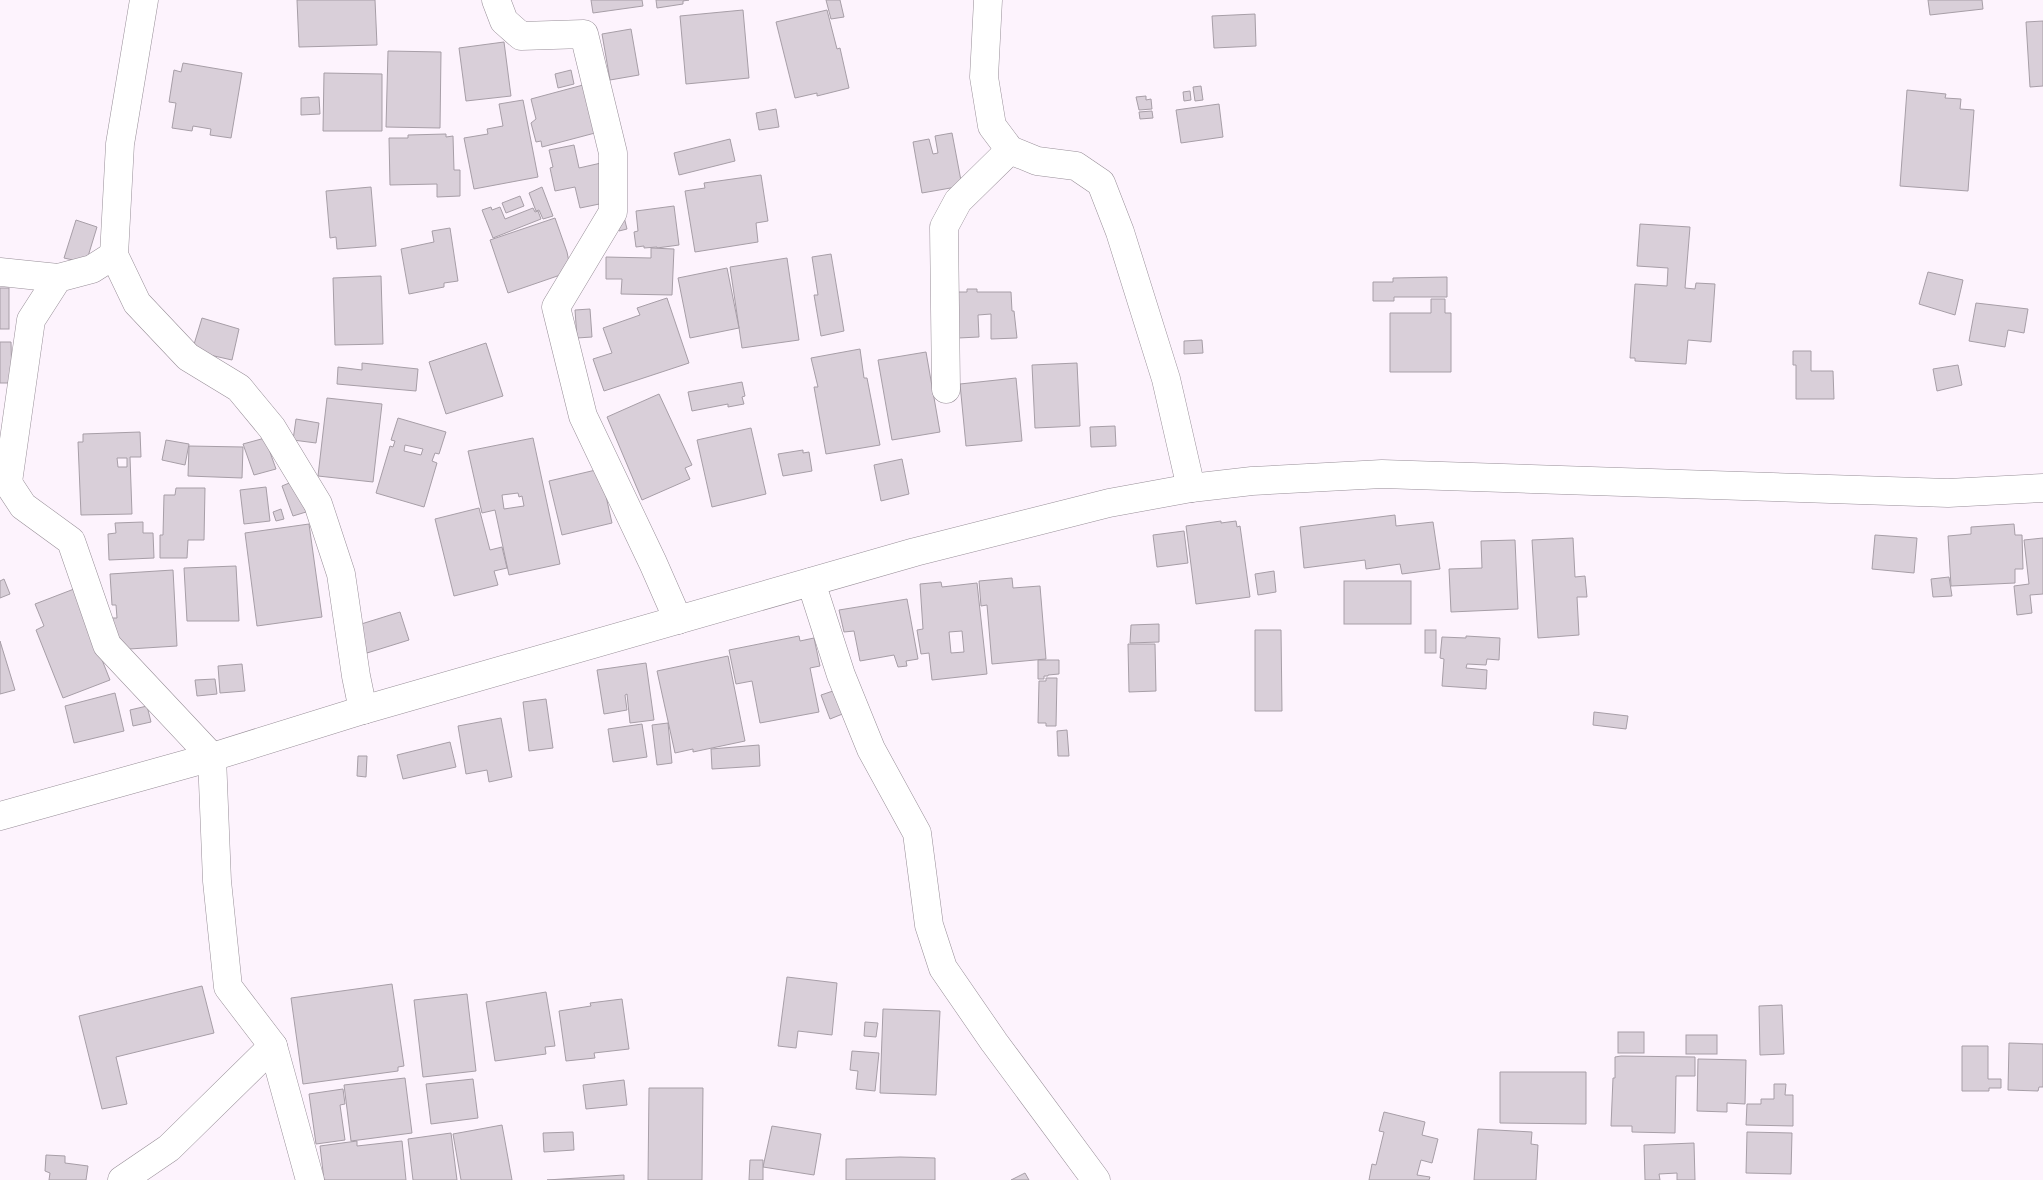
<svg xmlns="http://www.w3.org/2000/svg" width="2043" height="1180" viewBox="0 0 2043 1180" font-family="Montserrat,sans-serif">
<rect width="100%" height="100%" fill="#fdf3fd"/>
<g fill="#d9cfd9" stroke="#a79ea7" fill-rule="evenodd">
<path d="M297,0H375L377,45L299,47Z"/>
<path d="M591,0H642L643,6L593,13Z"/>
<path d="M656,0H689L683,1V4L657,8Z"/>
<path d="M826,0H840L844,17L831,19Z"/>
<path d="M1928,0H1982L1983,9L1930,15Z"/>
<path d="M743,10L749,78L686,84L680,16Z"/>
<path d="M827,10L837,49L840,48L849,88L817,96V93L795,98L776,22Z"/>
<path d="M1255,14L1256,46L1214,48L1212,16Z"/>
<path d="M2043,21V86L2030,87L2026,22Z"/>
<path d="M631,29L639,75L610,80L602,34Z"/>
<path d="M504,42L511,96L466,101L459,48Z"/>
<path d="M388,51L441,52L440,128L386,127Z"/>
<path d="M183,63L242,73L231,138L210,135L211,129L193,126L192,131L172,128L176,103L169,102L174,70L181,72Z"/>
<path d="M571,70L574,84L558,88L555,74Z"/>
<path d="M324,73L382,74V131H323Z"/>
<path d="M583,85L595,133L542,147L541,141L536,142L531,123L536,119L531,99Z"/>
<path d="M1201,86L1203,100L1195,101L1193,87Z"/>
<path d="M1907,90L1946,94L1945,98L1961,99L1960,109L1974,110L1968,191L1900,186Z"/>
<path d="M1190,91L1191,100L1184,101L1183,92Z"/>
<path d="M1146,96V100L1151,99L1152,109L1139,110L1136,97Z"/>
<path d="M319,97L320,114L301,115V98Z"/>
<path d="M523,100L538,177L474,189L464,138L488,134L487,129L503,126L499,104Z"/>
<path d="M1219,104L1223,137L1181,143L1176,110Z"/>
<path d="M776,109L779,127L759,130L756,113Z"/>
<path d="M1152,111L1153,118L1140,119L1139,112Z"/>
<path d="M952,133L962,186L922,193L913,142L929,139L933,154L938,153L935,136Z"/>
<path d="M446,134V137L453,136L454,170H460V196L437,197V184L390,185L389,138H408V135Z"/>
<path d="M730,139L735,161L679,175L674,153Z"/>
<path d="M574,145L579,168L601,163L609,202L580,208L575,187L555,191L550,168L553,167L549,150Z"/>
<path d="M761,175L768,221L756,223L758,242L695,252L685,191L705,188L704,183Z"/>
<path d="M371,187L376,246L337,249L336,237L330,238L326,191Z"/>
<path d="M542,187L553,216L543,219L539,210L536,211L529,193Z"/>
<path d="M520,196L524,206L506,213L502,203Z"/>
<path d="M674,206L679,245L657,248V247L644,248V246L636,247L634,232L638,231L636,211Z"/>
<path d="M491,207L492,210L500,207L505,219L533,208L535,212L538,211L541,219L493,238L482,210Z"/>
<path d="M624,217L627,229L619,231L616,219Z"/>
<path d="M555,218L567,252L569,262L566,263L569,272L508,293L490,240Z"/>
<path d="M76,220L97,227L86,263L64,258Z"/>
<path d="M1640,224L1690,227L1685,288L1695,289L1696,283L1715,284L1711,342L1688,340L1686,364L1635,361V358H1630L1635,284L1667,286L1668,268L1637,266Z"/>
<path d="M450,228L458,281L444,283V287L409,294L401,249L434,242L432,231Z"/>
<path d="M651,248L674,249L672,295L621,294L622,279H606V257L651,258Z"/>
<path d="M831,254L844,331L821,336L814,295H818L812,257Z"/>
<path d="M787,258L799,340L742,348L730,267Z"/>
<path d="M727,268L739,328L690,338L678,278Z"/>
<path d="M1928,272L1963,280L1955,315L1919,304Z"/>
<path d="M381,276L383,344L335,345L333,278Z"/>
<path d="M1447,277V297H1394V301H1373V282H1393V278Z"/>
<rect x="0" y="288" width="9" height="41"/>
<path d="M967,289H977V292H1011L1012,311H1014L1017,338L991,339V314L978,315L979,337L958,338L957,292H967Z"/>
<path d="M667,298L689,363L604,391L593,359L612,353L603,328L640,315L637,308Z"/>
<path d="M1431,299H1445V313H1451V372H1390V313H1431Z"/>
<path d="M1976,303L2028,309L2024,333L2008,330L2005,347L1969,341Z"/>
<path d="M590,309L592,337L577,338L575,310Z"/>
<path d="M202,318L239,329L232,360L192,351Z"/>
<path d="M1202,340L1203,353L1184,354V341Z"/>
<path d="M0,342H11L12,383H0Z"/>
<path d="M486,343L503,396L446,414L429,362Z"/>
<path d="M860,349L864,378H867L880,445L826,454L814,387H818L811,358Z"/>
<path d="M1793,351H1811V371H1833L1834,399H1796V365H1793Z"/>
<path d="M926,352L940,432L892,440L878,360Z"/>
<path d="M362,363L418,369L416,391L337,384L338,367L362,370Z"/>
<path d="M1077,363L1080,426L1035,428L1032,365Z"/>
<path d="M1958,365L1962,385L1937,391L1933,369Z"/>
<path d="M1016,378L1022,441L966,446L960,384Z"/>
<path d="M742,382L745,396L742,397L744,404L728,407V404L692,411L688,392Z"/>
<path d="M659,394L692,465L685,468L690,479L642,500L607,417Z"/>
<path d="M327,398L382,404L373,482L318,476Z"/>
<path d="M398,418L446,432L439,454L435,453L432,461L437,463L424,507L376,493L390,446L393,447L395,441L391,440ZM405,445L423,449L421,455L404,451Z"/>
<path d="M296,419L319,423L316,443L293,440Z"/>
<path d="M1115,426L1116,446L1091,447L1090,427Z"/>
<path d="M751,428L766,494L712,507L697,440Z"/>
<path d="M140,432L141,457H130L132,514L81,515L78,442H83V434ZM117,458H127V467H118Z"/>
<path d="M265,438L276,469L254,475L243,444Z"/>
<path d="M533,438L560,564L509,575L495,510L482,513L468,451ZM518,493L519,497L522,496L524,506L504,509L502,495Z"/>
<path d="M166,440L189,444L185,465L162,460Z"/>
<path d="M189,446L243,447L242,478L188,476Z"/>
<path d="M803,450V453L809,452L812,471L783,476L778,454Z"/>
<path d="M902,459L909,494L881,501L874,465Z"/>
<path d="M600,469L612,523L562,535L549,481Z"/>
<path d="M294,481L306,512L293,516L282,486Z"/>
<path d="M266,487L270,521L244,524L240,490Z"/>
<path d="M176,488H205L204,540H188L187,558H160V535H163L164,495H175Z"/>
<path d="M479,508L490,550L502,547L507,568L494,571L498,585L454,596L435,519Z"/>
<path d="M281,509L284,519L276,521L273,512Z"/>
<path d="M1395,515L1396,526L1433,522L1440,569L1402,574L1400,564L1366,569L1365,560L1304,568L1300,527Z"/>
<path d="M1221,521V523L1236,521L1237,527L1240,526L1250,597L1196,604L1186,526Z"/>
<path d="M143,522V533H153L154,558L109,560L108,534L116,533L115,523Z"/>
<path d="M309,524L322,617L257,626L245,533Z"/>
<path d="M2014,524L2015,535H2022L2023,569H2015V583L1951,586L1948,536L1971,534V527Z"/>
<path d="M1184,531L1188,563L1157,567L1153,535Z"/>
<path d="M1875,535L1917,538L1914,573L1872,569Z"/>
<path d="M1573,538L1575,577L1585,576L1587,597H1577L1579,635L1538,638L1532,540Z"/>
<path d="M2043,538V594L2030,595L2032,613L2017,615L2014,586L2029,584L2024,540Z"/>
<path d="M1515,540L1518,609L1451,612L1449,569L1482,568L1481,541Z"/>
<path d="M236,566L239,621H187L184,568Z"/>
<path d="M173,570L177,646L113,650L112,618H117L116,605H112L110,574Z"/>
<path d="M1274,571L1276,592L1258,595L1255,574Z"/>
<path d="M1949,577L1952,596L1933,597L1931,579Z"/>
<path d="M1012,578L1013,588L1040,586L1046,659L992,664L987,605L981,606L979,581Z"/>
<path d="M4,579L10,594L0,598V581Z"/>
<rect x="1344" y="581" width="67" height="43"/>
<path d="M941,582L942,587L977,583L987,674L932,680L929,653L921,654L917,630L923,629L920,584ZM962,631L964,652L951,653L949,632Z"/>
<path d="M74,589L110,680L63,698L36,630L44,626L35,604Z"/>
<path d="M907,599L918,659L906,661L907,666L898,667L894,655L860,661L854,631L844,632L839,610Z"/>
<path d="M400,612L409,640L367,653L358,625Z"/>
<path d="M1159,624V642L1130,643L1131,625Z"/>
<path d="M1255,630H1281L1282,711H1255Z"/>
<rect x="1425" y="630" width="11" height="23"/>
<path d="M799,636L800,641L814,638L820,666L810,668L819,712L760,723L752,681L736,684L729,650Z"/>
<path d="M1466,636L1500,638L1499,660L1487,659L1486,665L1467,664L1466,668L1487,670L1486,689L1442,686L1444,659L1440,658L1442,637L1466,638Z"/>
<path d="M0,641L15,690L0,694Z"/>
<path d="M1128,644H1155L1156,691L1129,692Z"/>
<path d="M728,656L745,741L693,752V749L675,753L657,671Z"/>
<path d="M1038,660H1059V674L1048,675V676H1044V679H1038Z"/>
<path d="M646,663L654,720L630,723L627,694L625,695L627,710L604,714L597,670Z"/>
<path d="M242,664L245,691L220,693L218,666Z"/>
<path d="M1046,678H1057L1056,726H1046V723H1038L1039,681H1046Z"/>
<path d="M215,679L217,694L197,696L195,680Z"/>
<path d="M836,690L845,713L830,719L821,695Z"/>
<path d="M115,693L124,731L74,743L65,706Z"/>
<path d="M546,699L553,748L529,751L523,702Z"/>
<path d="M147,706L151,722L133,726L130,710Z"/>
<path d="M1594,712L1628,716L1626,729L1593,725Z"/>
<path d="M501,718L512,777L489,782L487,770L466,774L458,726Z"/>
<path d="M668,723L672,763L657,765L652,725Z"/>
<path d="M642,724L647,757L613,762L608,729Z"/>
<path d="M1067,730L1069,756H1058L1057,731Z"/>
<path d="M450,742L456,767L403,779L397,755Z"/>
<path d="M759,745L760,766L712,769L711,749Z"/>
<path d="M358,756H367L366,777L357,776Z"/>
<path d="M787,977L837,983L832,1035L798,1031L796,1048L778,1046Z"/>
<path d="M392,984L404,1066L398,1067V1071L303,1084L291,998Z"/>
<path d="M202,986L214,1033L116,1057L127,1104L102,1109L79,1016Z"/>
<path d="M546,992L555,1046L545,1047L546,1054L495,1061L486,1002Z"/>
<path d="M467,994L476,1071L423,1077L414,1000Z"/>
<path d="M622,999L629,1049L594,1053L595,1058L566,1061L559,1011L591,1006L590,1003Z"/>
<path d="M1782,1005L1784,1054L1760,1055L1759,1006Z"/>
<path d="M883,1009L940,1011L936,1095L880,1093Z"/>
<path d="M865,1022L878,1023L876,1037L864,1036Z"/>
<rect x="1618" y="1032" width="26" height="21"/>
<rect x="1686" y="1035" width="31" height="19"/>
<path d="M2009,1043L2043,1044V1087H2039L2038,1091L2008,1090Z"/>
<path d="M1962,1046H1988V1079H2001V1088H1989V1091H1962Z"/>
<path d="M852,1051L879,1053L875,1091L856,1089L858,1071L850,1070Z"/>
<path d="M1621,1056L1695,1057V1076H1676L1675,1133L1632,1132V1126H1611L1613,1078H1615V1057Z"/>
<path d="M1698,1059L1746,1060L1745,1104L1727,1103V1112L1697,1111Z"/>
<path d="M1500,1072H1586V1124L1500,1123Z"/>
<path d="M405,1078L412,1133L351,1141L344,1085Z"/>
<path d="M473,1079L478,1118L431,1124L426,1084Z"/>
<path d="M624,1080L627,1105L586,1109L583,1085Z"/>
<path d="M1774,1084H1786L1785,1095H1793V1126L1746,1125L1747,1104H1761V1099H1774Z"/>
<path d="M649,1088H703L702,1180H648Z"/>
<path d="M343,1089L345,1104L340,1105L345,1140L316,1144L309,1094Z"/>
<path d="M1384,1112L1425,1122L1422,1135L1438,1139L1432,1163L1421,1160L1417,1175L1430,1177L1429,1180H1369L1372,1164L1376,1165L1384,1132L1379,1131Z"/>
<path d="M502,1125L512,1180H461L453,1134Z"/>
<path d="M772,1126L821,1134L814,1175L763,1167Z"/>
<path d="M1478,1129L1532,1132L1531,1144L1538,1145L1536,1180H1474Z"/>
<path d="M573,1132L574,1150L544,1152L543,1133Z"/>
<path d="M1747,1132L1792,1133L1791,1174L1746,1173Z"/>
<path d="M451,1133L457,1180H413L408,1139Z"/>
<path d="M357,1141V1146L402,1141L406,1180H324L320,1146Z"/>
<path d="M1694,1143L1695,1180H1677V1173L1659,1174L1660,1180H1645L1644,1145Z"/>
<path d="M46,1155L65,1156V1163L88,1166L86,1180H49L50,1173L45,1171Z"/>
<path d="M900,1157L935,1158V1180H846V1159Z"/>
<path d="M750,1160H763V1180H749Z"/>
<path d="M1025,1173L1029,1180H1011Z"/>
<path d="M624,1175V1180H547Z"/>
</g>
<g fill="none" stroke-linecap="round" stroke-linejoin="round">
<defs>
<g id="minor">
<path d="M144,0L120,144L114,255L137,303L188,357L239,388L272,428L318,504L341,574L356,676L363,710"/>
<path d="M496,0L504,21L521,36L584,34L613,153V212L556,307L583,416L653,563L678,620"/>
<path d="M988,0L984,77L992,126L1010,150L1037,161L1076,166L1101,183L1120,232L1166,379L1191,488"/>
<path d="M0,272L58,278"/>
<path d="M946,389L944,227L958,201L1010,150"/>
<path d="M0,471L23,506L71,541L107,645L212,757L217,881L228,987L273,1046L310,1180"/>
<path d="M8,482L31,320L58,278L92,269L114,255"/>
<path d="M811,582L841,675L871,749L917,833L929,925L943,968L994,1042L1096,1180"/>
<path d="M122,1180L169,1148L273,1046"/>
</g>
<path id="secondary" d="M0,816L212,757L363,710L915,552L1109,503L1191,488L1252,481L1382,474L1948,493L2043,488"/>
</defs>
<use href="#minor" stroke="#988f98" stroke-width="29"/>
<use href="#secondary" stroke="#988f98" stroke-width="29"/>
<use href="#minor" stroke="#fff" stroke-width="28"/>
<use href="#secondary" stroke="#fff" stroke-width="28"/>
</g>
</svg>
